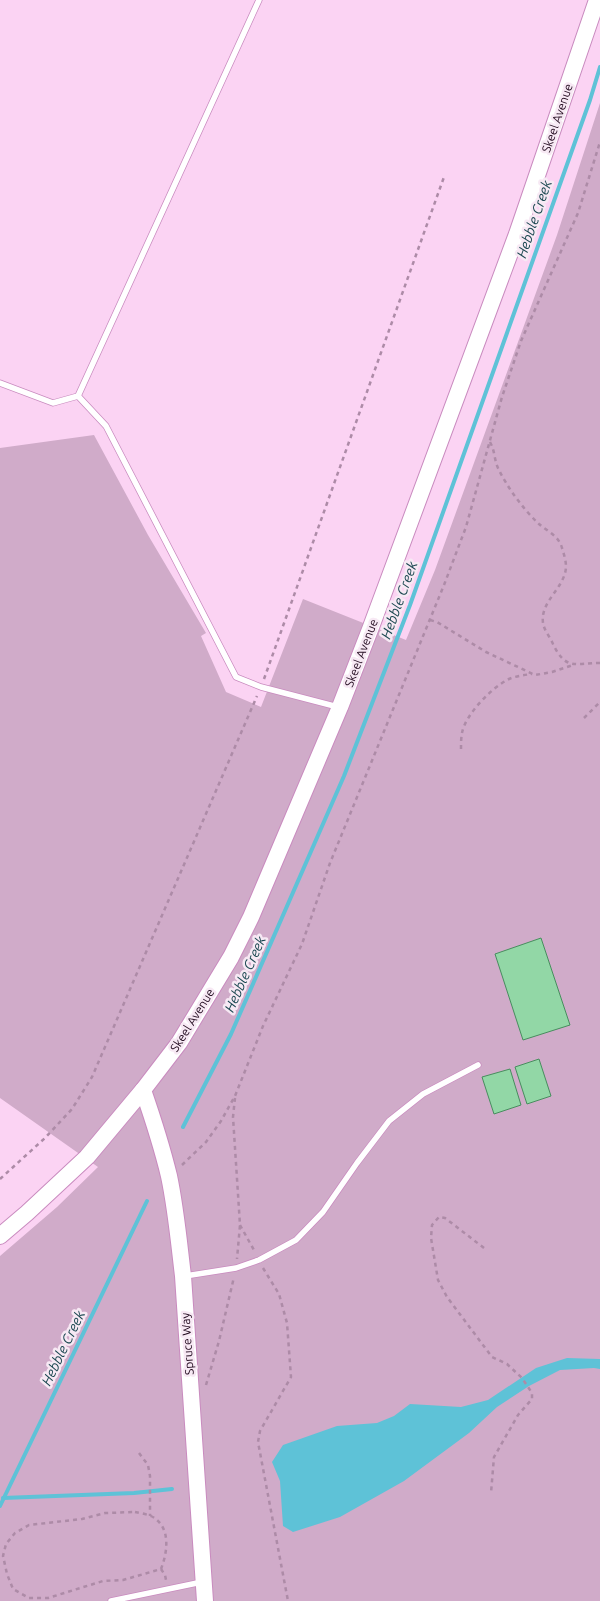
<svg xmlns="http://www.w3.org/2000/svg" width="600" height="1601" viewBox="0 0 600 1601" font-family="Ubuntu,sans-serif">
<rect width="100%" height="100%" fill="#fbd3f3"/>
<path fill="#d0abc9" d="M600,103V1601H0V1256L57,1207L98,1167L0,1098V448L94,435L148,535L206,633L201,636L226,692L261,707L303,599L406,640L435,570L557,235Z"/>
<path fill="#5ec2d7" d="M567,1358L600,1359V1369L594,1368L560,1370L529,1386L497,1407L469,1433L404,1481L340,1517L293,1532L283,1526L280,1481L272,1462L283,1445L337,1426L377,1423L394,1416L410,1404L461,1407L488,1400L536,1368Z"/>
<g fill="none" stroke-linecap="round" stroke-linejoin="round">
<g stroke="#5ec2d7" stroke-width="4">
<path d="M183,1127L231,1034L344,776L410,605L590,100L600,67"/>
<path d="M3,1498L134,1493L172,1489"/>
<path d="M0,1506L147,1201"/>
</g>
</g>
<g fill="#92d7a6" stroke="#478d5e">
<path d="M541,938L570,1025L523,1040L495,954Z"/>
<path d="M539,1059L551,1096L527,1104L515,1067Z"/>
<path d="M510,1069L521,1105L494,1114L482,1077Z"/>
</g>
<g fill="none" stroke-linecap="round" stroke-linejoin="round">
<defs>
<g id="lane">
<path d="M0,383L53,403L78,396L259,0"/>
<path d="M78,396L106,426L236,677L261,687L338,707"/>
<path d="M185,1276L236,1268L259,1260L296,1240L323,1212L357,1163L389,1121L423,1094L478,1065"/>
<path d="M111,1601L202,1582"/>
</g>
<g id="secondary">
<path d="M143,1090C153,1119 162,1147 169,1176C176,1209 179,1243 183,1276L205,1601"/>
<path d="M0,1236L27,1213L87,1157L143,1090L179,1043L231,957L251,917L340,707L371,627L517,234L597,0"/>
</g>
</defs>
<use href="#lane" stroke="#c98bbf" stroke-width="7"/>
<use href="#secondary" stroke="#c98bbf" stroke-width="18"/>
<g stroke="#ad8ba7" stroke-width="2.5" stroke-dasharray="4 4" stroke-linecap="butt">
<path d="M490,442C495,451 494,459 498,468C507,487 523,509 539,524C547,531 559,536 562,548C564,554 566,561 566,567C565,588 540,601 543,623C544,630 550,637 553,644C566,671 575,663 600,663"/>
<path d="M430,620L437,622L486,652L535,675L552,672L573,665"/>
<path d="M264,679L444,177"/>
<path d="M584,718L600,702"/>
<path d="M461,749C461,744 461,738 462,733C465,715 492,687 509,679C516,676 524,675 532,674"/>
<path d="M235,1098L233,1117L240,1225L237,1259"/>
<path d="M182,1165L206,1142L221,1121L235,1096L263,1026L302,944L330,863L444,585L466,527L502,397L521,341L578,213L600,142"/>
<path d="M0,1179L45,1138L72,1109L92,1077L257,696"/>
<path d="M240,1225L255,1252"/>
<path d="M484,1248L445,1218L439,1217L432,1225L431,1238L438,1280L447,1297L492,1357L507,1364L522,1378L532,1393V1399L518,1415L494,1457L491,1493"/>
<path d="M263,1268L279,1294L287,1323L291,1377L260,1431L258,1442L288,1601"/>
<path d="M206,1385L219,1341L234,1277"/>
<path d="M139,1453L148,1465L150,1476V1516"/>
<path d="M135,1512C140,1513 146,1514 151,1516C171,1526 168,1551 161,1569L123,1580L103,1581L48,1598H29L13,1589L7,1574L3,1556L6,1544L15,1533L29,1525L82,1519L105,1513Z"/>
<path d="M161,1569L165,1575L166,1580"/>
</g>
<use href="#lane" stroke="#fff" stroke-width="5.5"/>
<use href="#secondary" stroke="#fff" stroke-width="16"/>
</g>
<g text-anchor="middle" dominant-baseline="central" stroke-width="5" stroke-linejoin="round" paint-order="stroke">
<g font-size="12" fill="#220b1f" stroke="#f7e9f4">
<text transform="translate(557 118) rotate(-71)">Skeel Avenue</text>
<text transform="translate(361 653) rotate(-69)">Skeel Avenue</text>
<text transform="translate(192 1020) rotate(-58)">Skeel Avenue</text>
<text transform="translate(187 1344) rotate(-94)">Spruce Way</text>
</g>
<g font-size="14" font-style="italic" fill="#1a4750" stroke="#f7e9f4">
<text transform="translate(534 219) rotate(-71)">Hebble Creek</text>
<text transform="translate(399 600) rotate(-70)">Hebble Creek</text>
<text transform="translate(245 974) rotate(-66)">Hebble Creek</text>
<text transform="translate(63 1348) rotate(-64)">Hebble Creek</text>
</g>
</g>
</svg>
